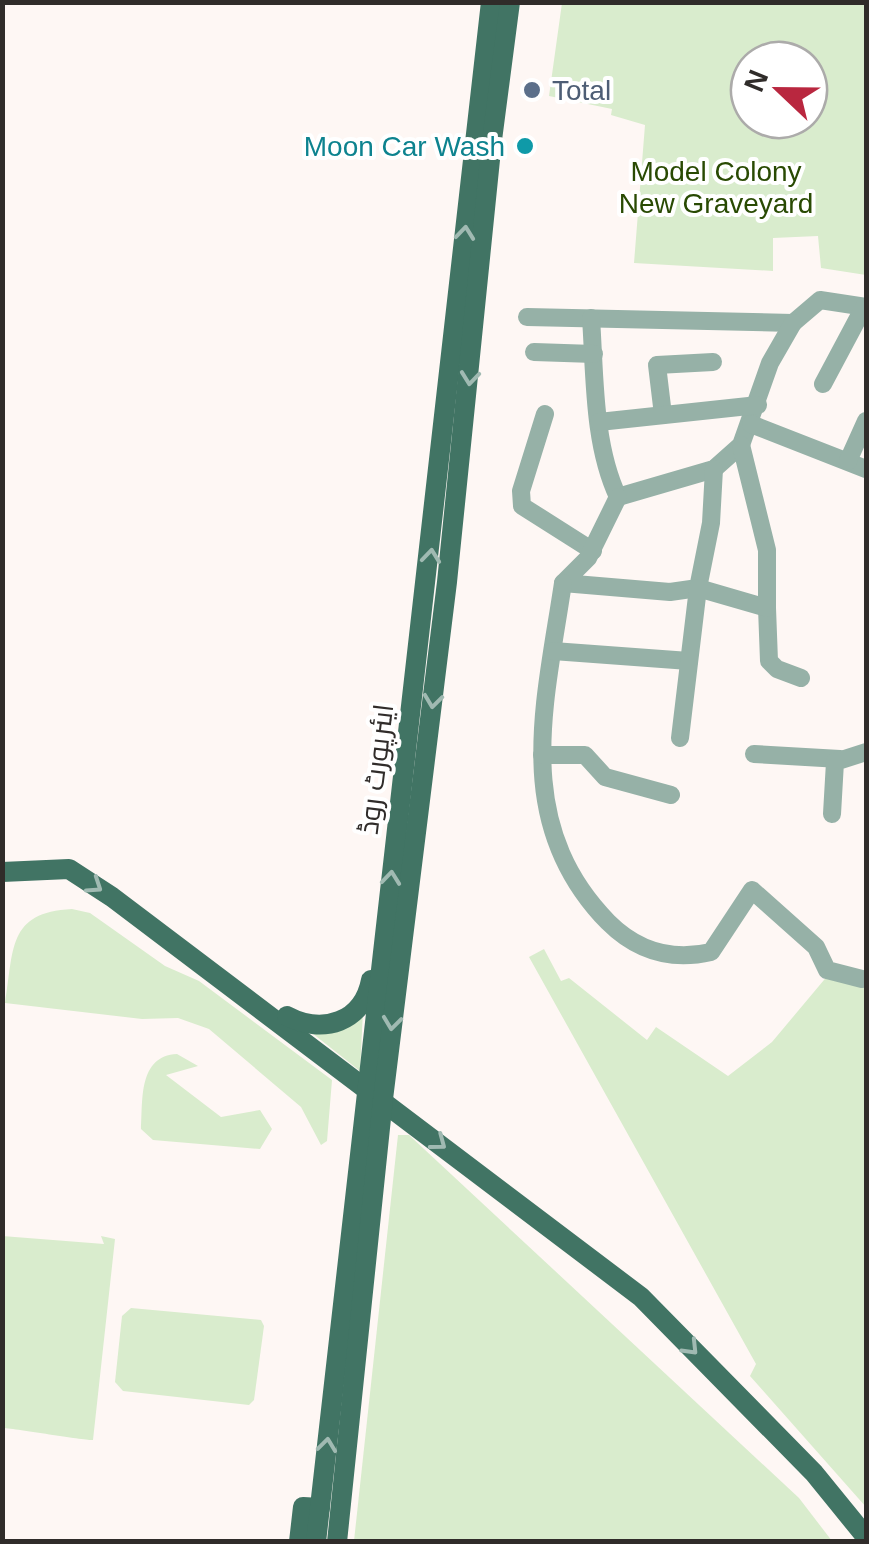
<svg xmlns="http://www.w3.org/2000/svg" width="869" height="1544" viewBox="0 0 869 1544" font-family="Helvetica,Cairo,sans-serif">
<rect width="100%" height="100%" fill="#fef7f4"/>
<g fill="#d9eccd" fill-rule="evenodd">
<path d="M562,3H866V275L821,268L818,236L773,238V271L634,263L645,125L611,115L612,109L549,96ZM749,60H809V120H749Z"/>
<path d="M72,909L90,913L165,966L199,981L332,1080L327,1141L321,1145L301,1107L209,1029L178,1018L142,1019L5,1003C14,950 7,912 72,909Z"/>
<path d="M544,949L561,981L569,978L647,1040L656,1027L728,1076L772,1042L829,974L866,983V1507L750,1376L756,1364L529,957Z"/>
<path d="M363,1011L360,1071L312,1033Z"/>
<path d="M177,1054L198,1066L166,1075L221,1117L260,1110L272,1129L260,1149L153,1140L141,1129C143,1100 138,1056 177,1054Z"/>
<path d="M398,1135H409L799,1498L832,1541H354Z"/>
<path d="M2,1236L104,1244L101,1236L115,1239L93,1440C88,1441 18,1429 3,1428Z"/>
<path d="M131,1308L261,1320L264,1326L254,1400L249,1405L123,1391L115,1382L122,1316Z"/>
</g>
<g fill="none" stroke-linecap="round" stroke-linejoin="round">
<g stroke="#96b1a7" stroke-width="18">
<path d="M527,317L793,323L820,300L866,307"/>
<path d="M591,318C595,376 593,444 618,497L714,469L741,445L770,363L793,323"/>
<path d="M534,352L594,354"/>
<path d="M823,384L864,307"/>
<path d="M545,414L521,491L522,506L593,551"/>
<path d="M663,415L657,365L713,362"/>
<path d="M599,422L758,405"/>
<path d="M751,424L866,469"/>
<path d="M848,461L866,421"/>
<path d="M618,497L588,558L563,583L670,592L698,588L711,523L714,469"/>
<path d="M563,583C545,704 511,823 608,922C637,951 672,961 711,952L752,890L816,947L827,970L862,979"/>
<path d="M767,608L769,661L777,669L801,678"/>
<path d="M553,651L689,661"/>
<path d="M680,738L698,588L767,608V550L741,445"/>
<path d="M754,754L840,759"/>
<path d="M542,755H585L605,777L671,795"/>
<path d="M832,814L835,762L866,752"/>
</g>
<g stroke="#417464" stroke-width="20">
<path d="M2,872L69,869L112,897L641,1297L814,1473L866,1537"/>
<path d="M287,1016C323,1035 363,1022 371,980"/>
<path d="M299,1542L303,1507L320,1508"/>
<path d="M316,1542L491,2"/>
<path d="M337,1542L383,1099L447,582L492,140L510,2"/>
</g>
</g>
<defs><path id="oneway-chevron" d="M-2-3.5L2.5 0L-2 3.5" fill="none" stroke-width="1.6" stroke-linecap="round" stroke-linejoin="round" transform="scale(2.5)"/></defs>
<g stroke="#a0bab2">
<use href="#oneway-chevron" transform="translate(465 233) rotate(-84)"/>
<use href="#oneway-chevron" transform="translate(470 378) rotate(96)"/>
<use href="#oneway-chevron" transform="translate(431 556) rotate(-84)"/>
<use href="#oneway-chevron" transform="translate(433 701) rotate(97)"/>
<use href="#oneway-chevron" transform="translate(391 878) rotate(-84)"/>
<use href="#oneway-chevron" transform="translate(95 886) rotate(34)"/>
<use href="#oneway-chevron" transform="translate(392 1023) rotate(97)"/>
<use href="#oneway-chevron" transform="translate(439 1143) rotate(37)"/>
<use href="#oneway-chevron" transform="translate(691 1348) rotate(46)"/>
<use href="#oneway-chevron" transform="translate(327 1445) rotate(-83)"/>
</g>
<circle fill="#5c6f8a" stroke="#fff" stroke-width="4" cx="532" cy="90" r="10"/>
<circle fill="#0f9aa8" stroke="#fff" stroke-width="4" cx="525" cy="146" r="10"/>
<g text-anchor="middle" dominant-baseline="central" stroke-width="8" stroke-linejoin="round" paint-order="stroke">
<g font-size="28" fill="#4e5e75" stroke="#fff" text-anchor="start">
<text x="552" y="90">Total</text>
</g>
<g font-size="28" fill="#0d838f" stroke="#fff" text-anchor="end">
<text x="505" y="146">Moon Car Wash</text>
</g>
<g font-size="28" fill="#294a03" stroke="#fff">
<text x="716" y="171">Model Colony<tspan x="716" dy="32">New Graveyard</tspan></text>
</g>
<g font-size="28" fill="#302c2a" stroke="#fff">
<text transform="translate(376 769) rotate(-83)">ایئرپورٹ روڈ</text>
</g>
</g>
<rect width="869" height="1544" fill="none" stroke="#302c2a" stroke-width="10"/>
<g transform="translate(779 90) rotate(292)"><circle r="48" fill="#ffffff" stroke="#acabaa" stroke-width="2.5"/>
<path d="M0-8L18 38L0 25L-18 38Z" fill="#b9273f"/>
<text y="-15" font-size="28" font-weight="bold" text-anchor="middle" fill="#302c2a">N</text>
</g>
</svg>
